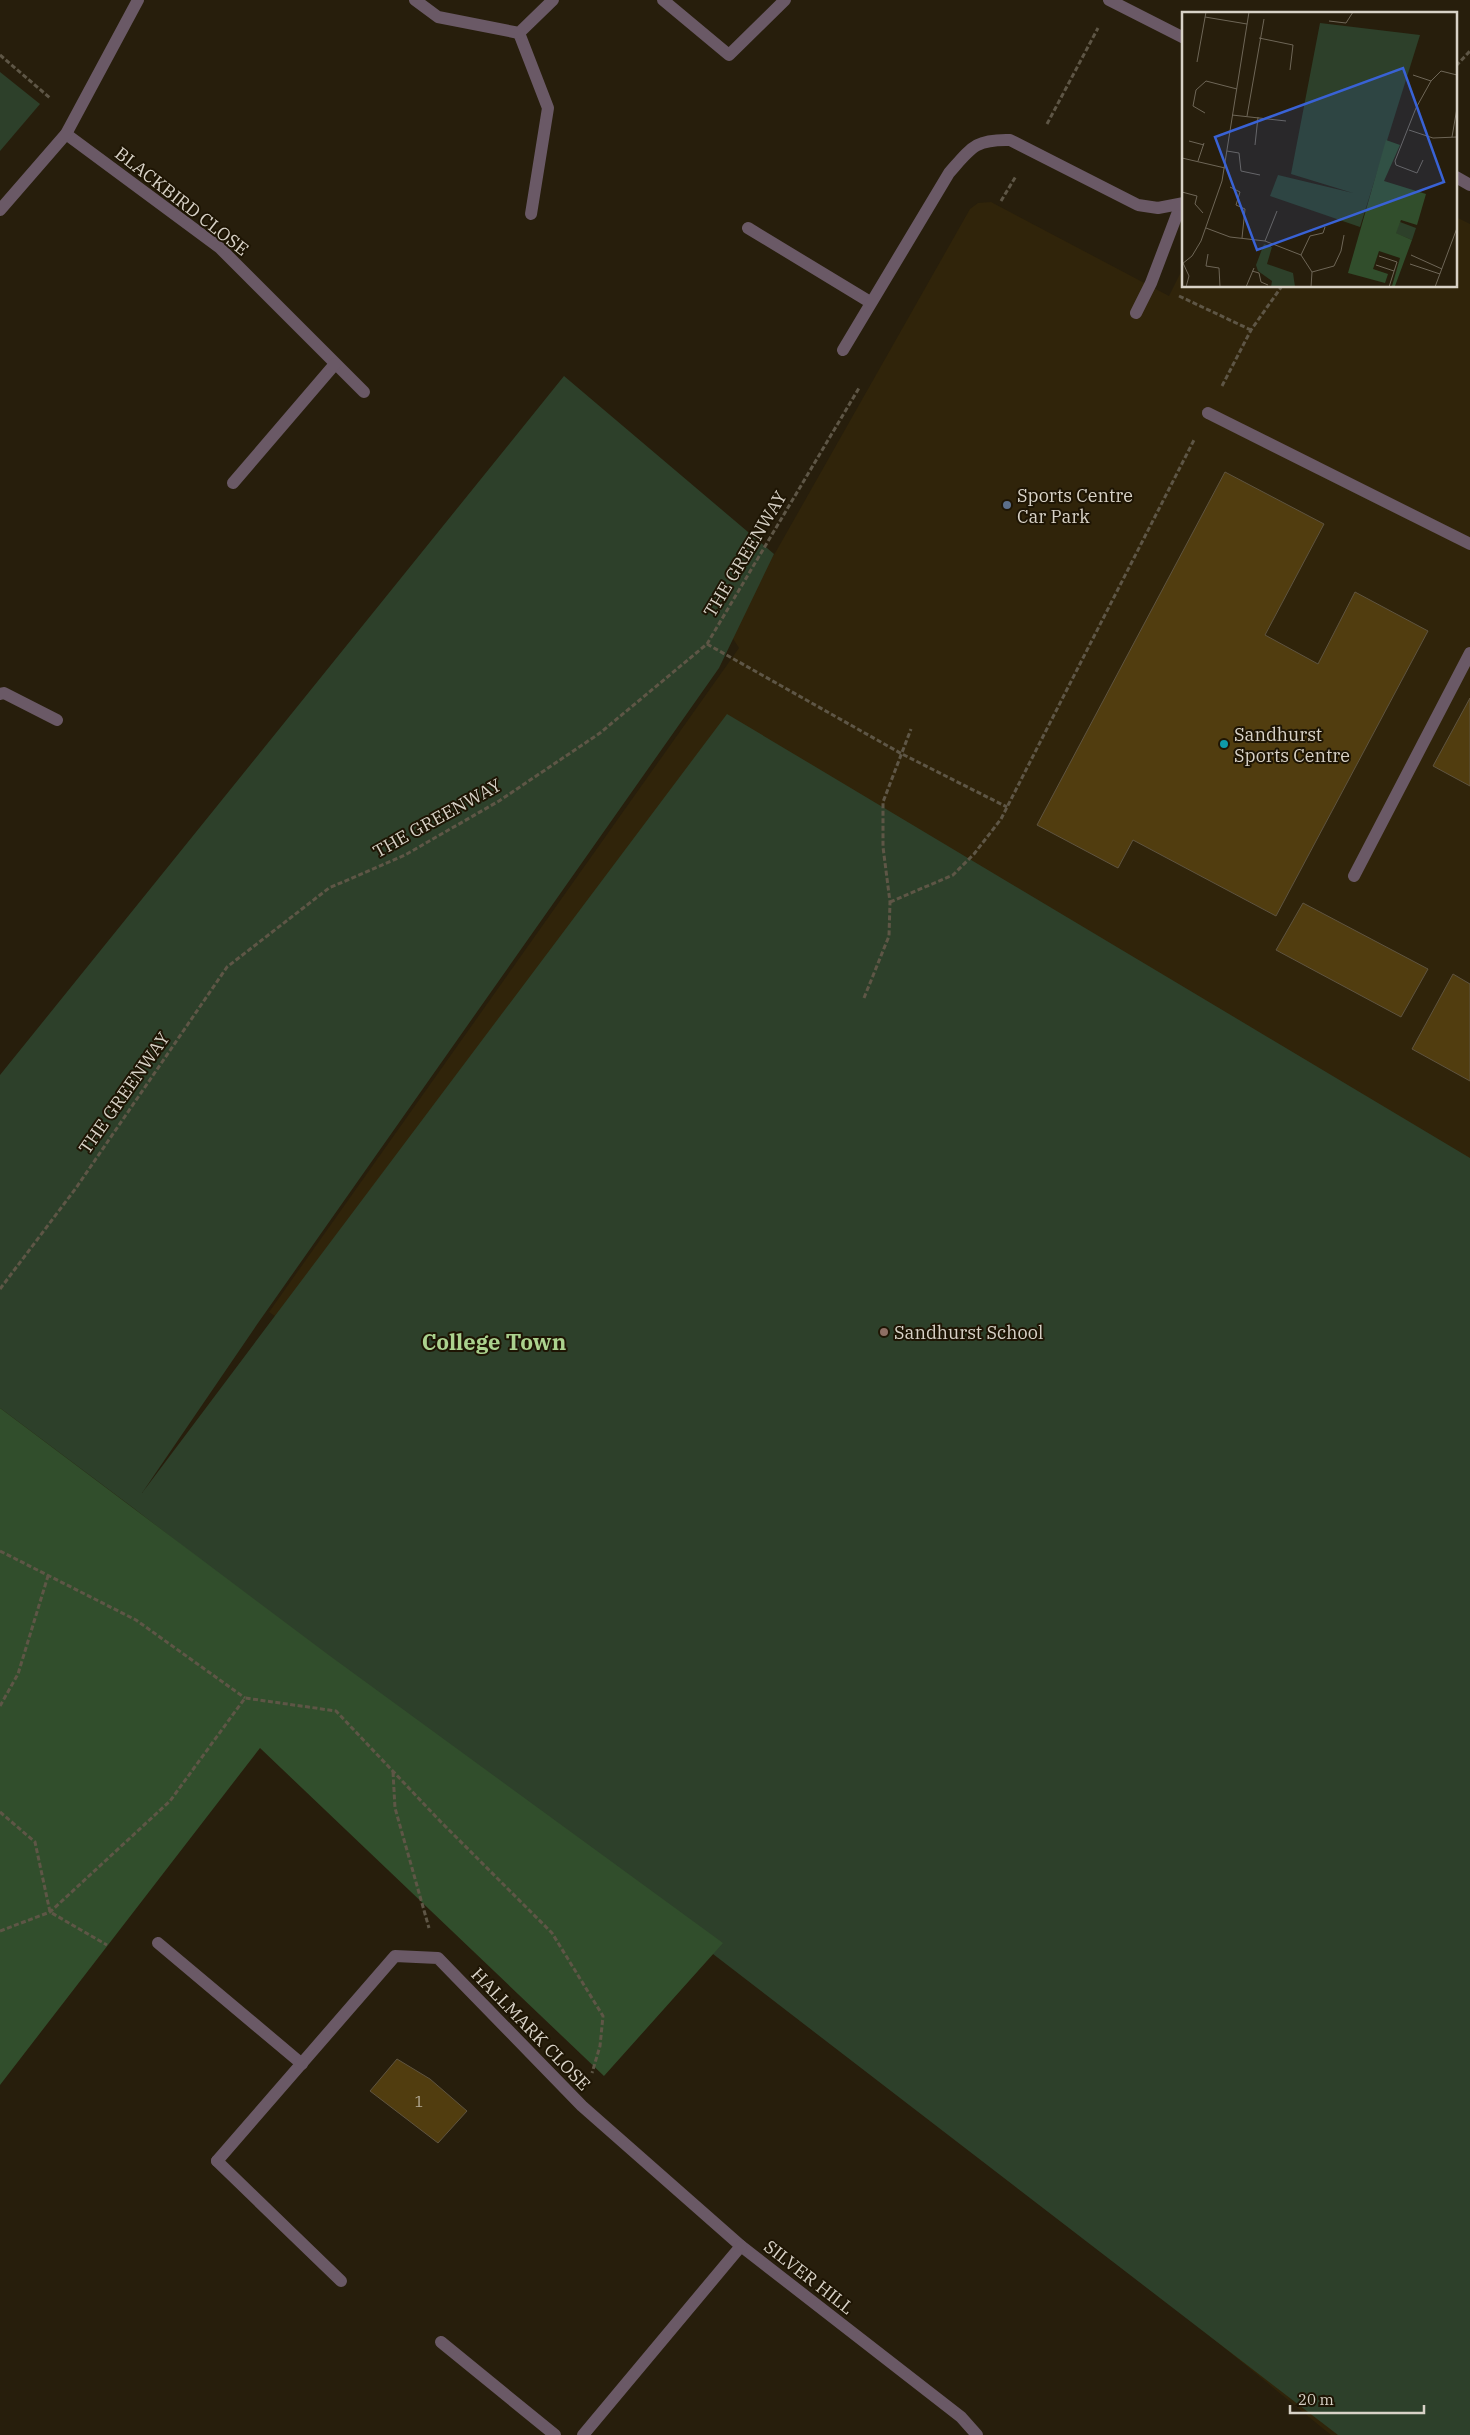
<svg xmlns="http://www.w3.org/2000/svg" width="1470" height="2435" viewBox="0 0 1470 2435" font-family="'IBM Plex Serif',serif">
<rect width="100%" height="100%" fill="#271e0c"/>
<path fill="#30240a" d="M991,202L1169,296L1184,266V286H1456V217L1470,224V2435H1331L885,2071L326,1352L269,1312L739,648L730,634L732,623L778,548L970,209L978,203Z"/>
<g fill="#2d402a">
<path d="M0,72L40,104L0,151Z"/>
<path d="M564,376L774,554L719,668L258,1323L142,1493L727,714L1470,1158V2435H1338L132,1507L0,1408V1075Z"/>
</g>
<path fill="#314e2c" d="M0,1408L330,1656L723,1943L604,2076L260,1748L0,2085Z"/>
<g fill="#513d0f" stroke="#5f5440">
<path d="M1225,472L1324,524L1265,635L1318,664L1355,592L1428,631L1276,916L1133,840L1118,868L1037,825Z"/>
<path d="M1470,698V786L1433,766Z"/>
<path d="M1303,903L1428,969L1401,1017L1276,950Z"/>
<path d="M1453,974L1470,984V1081L1412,1049Z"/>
<path d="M397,2059L430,2079L467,2111L438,2143L370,2091Z"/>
</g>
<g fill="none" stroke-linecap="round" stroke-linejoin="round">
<g stroke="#5e5646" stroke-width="3" stroke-dasharray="5 2.5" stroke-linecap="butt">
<path d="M0,55L50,98"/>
<path d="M1456,66L1470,51"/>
<path d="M1047,124L1098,28"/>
<path d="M1001,201L1016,176"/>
<path d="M1179,296L1251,330"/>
<path d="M1222,386L1251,330L1282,286"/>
<path d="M707,644L902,754L1007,807"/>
<path d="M890,902L953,875L974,854L1001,819L1194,440"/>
<path d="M864,998L889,936L890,902L883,847V802L911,729"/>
<path d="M0,1289L76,1188L227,967L329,888L405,855L499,801L600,733L707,644L859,388"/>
<path d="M0,1551L136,1620L245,1698"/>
<path d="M0,1706L18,1674L48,1576"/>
<path d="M393,1772L395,1808L429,1928"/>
<path d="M0,1812L35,1842L50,1912L107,1945"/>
<path d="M0,1931L50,1912L170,1801L245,1698L336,1711L440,1821L552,1933L603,2016L600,2046L592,2073"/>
</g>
<g stroke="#6a5966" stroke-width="12">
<path d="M663,0L729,55L785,0"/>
<path d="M519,33L548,108L531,214"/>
<path d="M1136,313L1151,283L1181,204"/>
<path d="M1208,413L1470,544"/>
<path d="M1354,876L1470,653"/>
<path d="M217,2161L341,2281"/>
<path d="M441,2342L555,2435"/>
</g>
<g stroke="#6a5966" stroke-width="12">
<path d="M415,0L438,17L519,33L553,0"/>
<path d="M66,134L220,248L364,392"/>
<path d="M0,210L66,134L138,0"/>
<path d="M748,228L870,302"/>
<path d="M843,350L949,173C971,148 975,139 1010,140L1138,205L1158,208L1184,203"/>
<path d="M233,483L335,364"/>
<path d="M0,694L4,693L57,720"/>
<path d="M158,1943L302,2064"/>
<path d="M217,2161L395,1956L438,1958L582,2106L741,2246L961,2417L977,2435"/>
<path d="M583,2435L741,2246"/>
</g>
<g stroke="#6a5966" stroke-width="12">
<path d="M1109,0L1184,38"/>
<path d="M1456,177L1470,185"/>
</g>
</g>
<circle fill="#5c6f8a" stroke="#1e1504" stroke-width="2" cx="1007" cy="505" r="5"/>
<circle fill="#0f9aa8" stroke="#1e1504" stroke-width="2" cx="1224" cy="744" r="5"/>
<circle fill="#8d6e63" stroke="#1e1504" stroke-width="2" cx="884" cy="1332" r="5"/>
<g text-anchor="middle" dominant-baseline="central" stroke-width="4" stroke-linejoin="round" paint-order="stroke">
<g font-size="15" fill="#b6ad99">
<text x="419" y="2101">1</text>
</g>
<g font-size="18" fill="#d8d2c7" stroke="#1e1504">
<text transform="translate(182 201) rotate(38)">BLACKBIRD CLOSE</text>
<text transform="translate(745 554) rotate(-59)">THE GREENWAY</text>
<text transform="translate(437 818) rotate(-29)">THE GREENWAY</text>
<text transform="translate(124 1093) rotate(-55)">THE GREENWAY</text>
<text transform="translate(531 2029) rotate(46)">HALLMARK CLOSE</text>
<text transform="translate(809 2277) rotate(38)">SILVER HILL</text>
</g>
<g font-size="18" fill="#d8d2c7" stroke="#1e1504" text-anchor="start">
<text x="1017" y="495">Sports Centre<tspan x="1017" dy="21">Car Park</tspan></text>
<text x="1234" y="734">Sandhurst<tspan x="1234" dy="21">Sports Centre</tspan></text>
<text x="894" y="1332">Sandhurst School</text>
</g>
<g font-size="22" font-weight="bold" fill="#abd28e" stroke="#1e1504">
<text x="494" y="1341">College Town</text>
</g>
</g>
<g transform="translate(1182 12)">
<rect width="275" height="275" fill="#271e0c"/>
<path d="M138,11L238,23L178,215L88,184L96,163L171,181L109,162ZM218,210L234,216L230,228L213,221ZM82,232L90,235L85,252L111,261L113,275H89L90,269L76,259L74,253Z" fill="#2d402a"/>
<path d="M204,128L218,133L202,169L244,182L235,213L219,208L214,221L230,228L213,274H210L218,246L197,239L191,257L206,262L203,271L166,261Z" fill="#314e2c"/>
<path fill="none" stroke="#6e6657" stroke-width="1" d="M23,5L65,12M147,9L164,11L171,0M77,26L111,33L108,58M15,50L24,0M231,63L249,69M23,101L11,94L14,78L24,69L55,77M50,103L104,109M65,104L82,7M227,118L251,126L275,125M270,125L275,96M7,129L22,133M73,133L76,105M45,139L57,141L59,159L78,163M0,146L43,156M241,148L235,161L214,153L213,149L234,96L249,69L259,59L275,63M16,149L22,131M48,175L58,180L54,193L63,197L60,226M0,180L15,184L13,192L21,201M24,216L48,225L83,229L119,243L130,260L129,275M83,229L95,199M26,242L24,254L37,256L38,275M119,243L128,224L141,221L143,215M229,243L260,257M197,244L215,250L207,275M1,251L7,264L4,275M0,252L10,244L19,229L40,169L67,0M228,252L258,262M194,253L212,259M70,259L77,261L79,270L86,273M130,260L152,254L159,239L162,223M64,275L72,256M253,275L275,216"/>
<path fill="#3962d5" fill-opacity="0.15" stroke="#3962d5" stroke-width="2.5" d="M221,56L262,170L75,238L33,125Z"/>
<rect width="275" height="275" fill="none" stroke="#d8d2c7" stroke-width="2.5"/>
</g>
<path d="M1290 2405v8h134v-8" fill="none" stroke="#d8d2c7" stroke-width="2.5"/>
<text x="1298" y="2405" font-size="15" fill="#d8d2c7" stroke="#1e1504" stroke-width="4" paint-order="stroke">20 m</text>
</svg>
